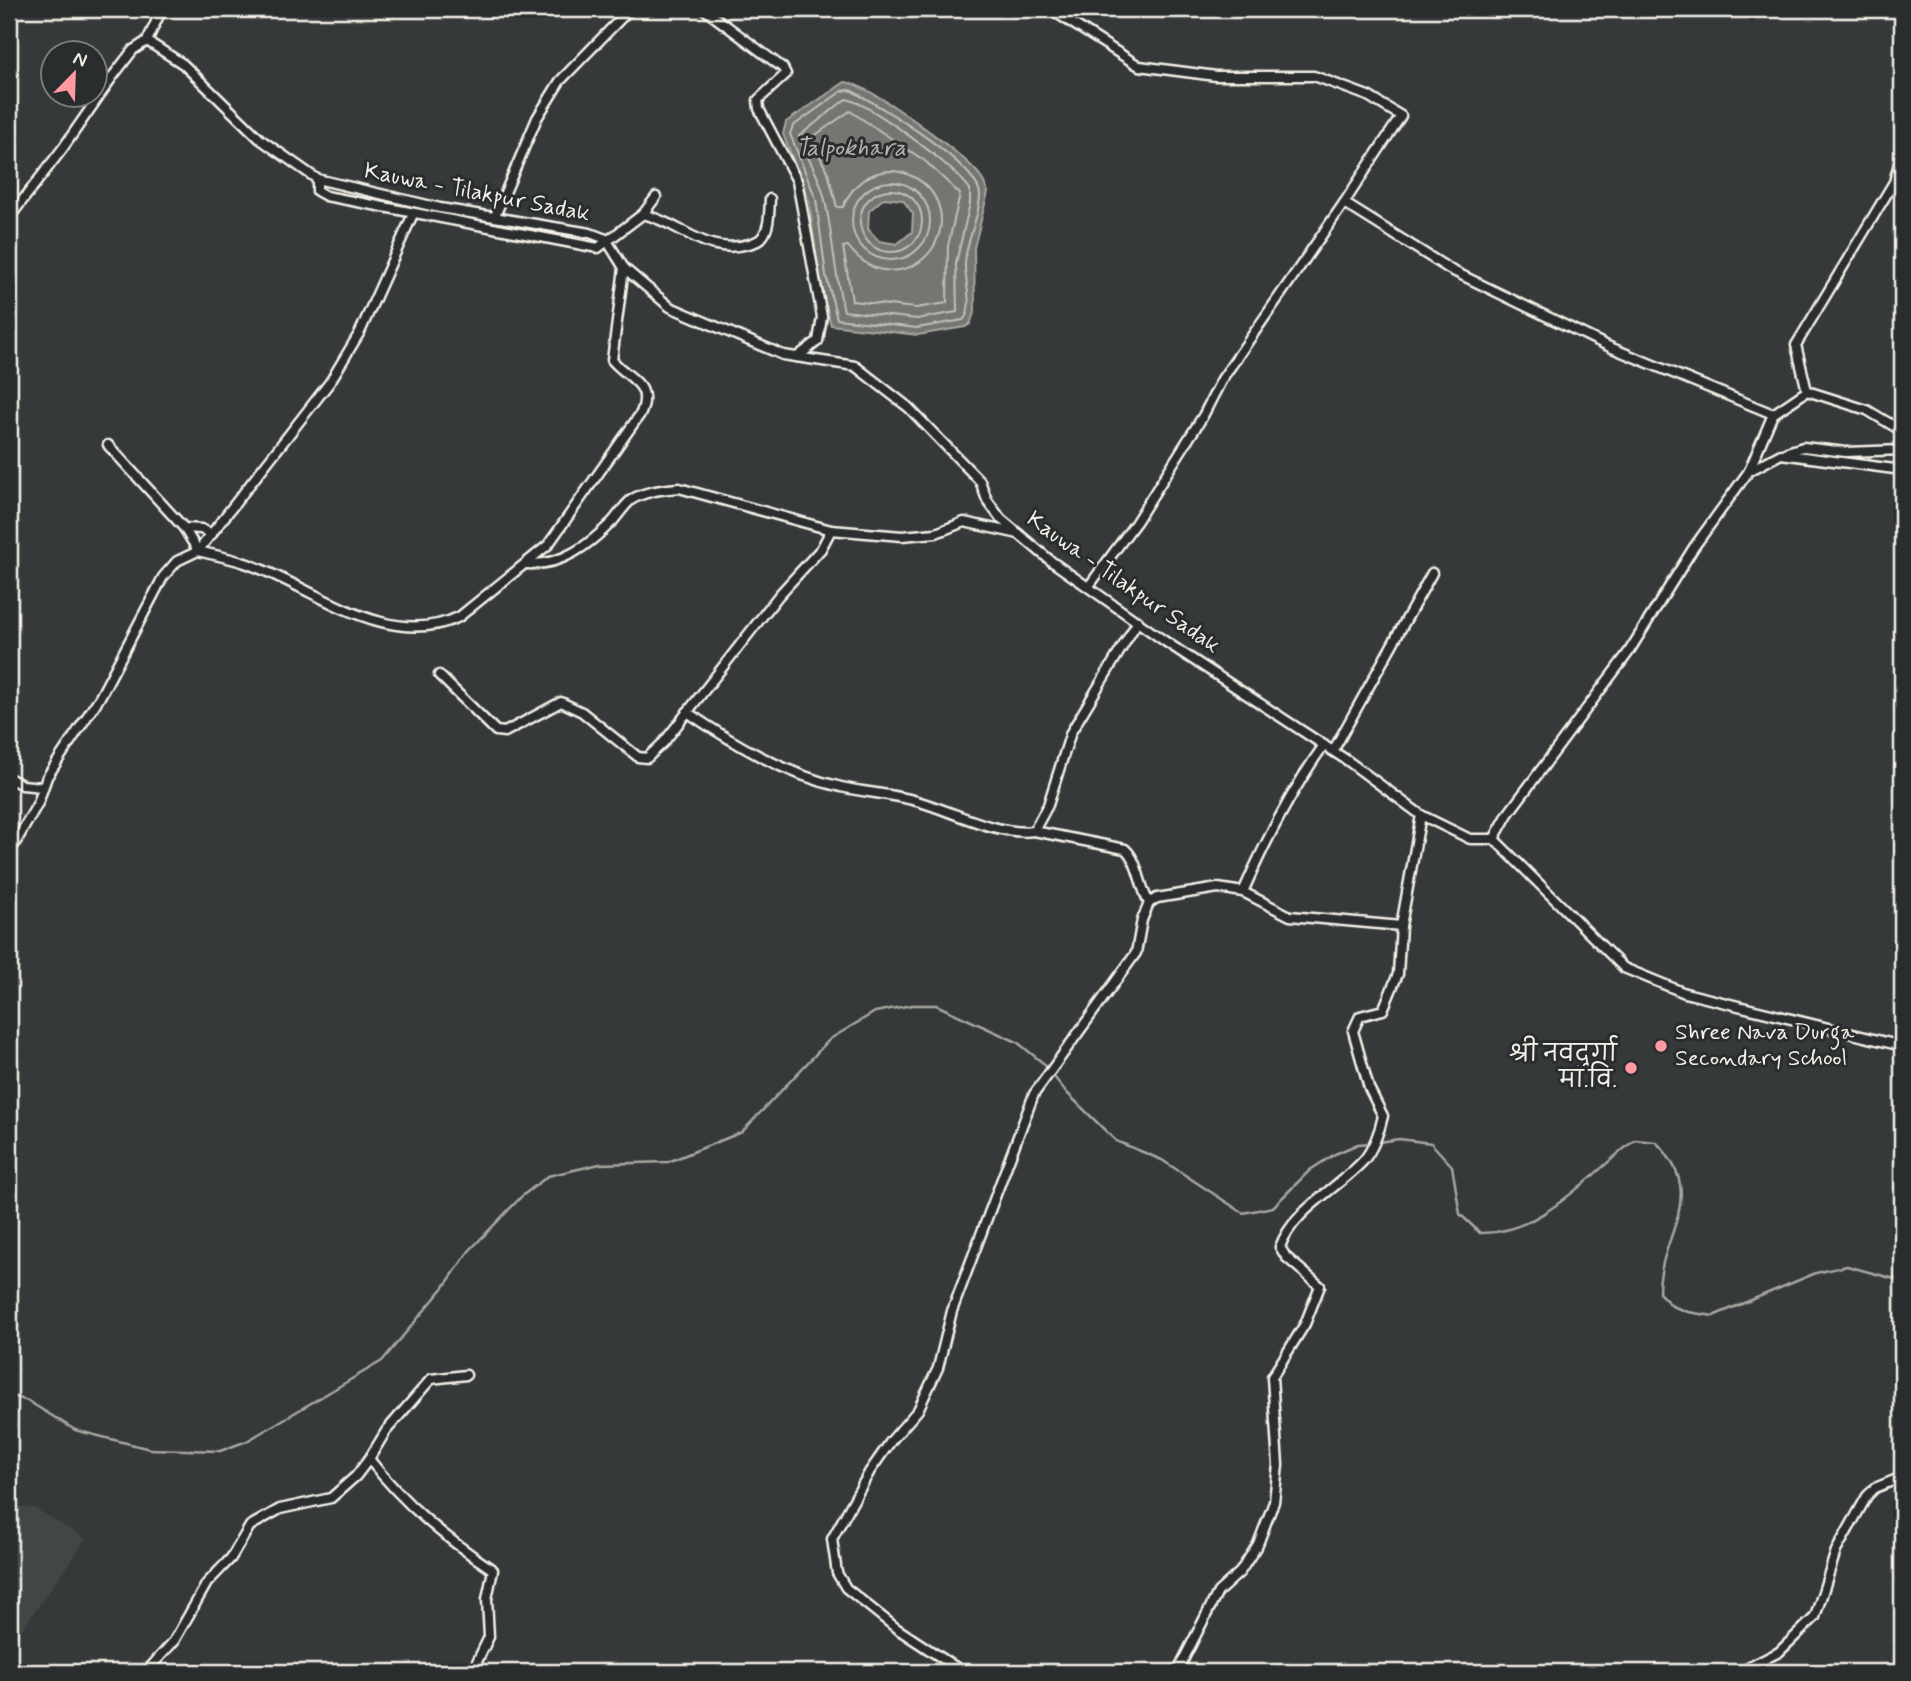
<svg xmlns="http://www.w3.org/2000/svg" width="1911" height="1681" viewBox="0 0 1911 1681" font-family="Mynerve,'Playpen Sans Deva',sans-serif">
<rect width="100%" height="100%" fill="#363939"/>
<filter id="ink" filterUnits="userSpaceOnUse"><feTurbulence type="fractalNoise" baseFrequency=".0143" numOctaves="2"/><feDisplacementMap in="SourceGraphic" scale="14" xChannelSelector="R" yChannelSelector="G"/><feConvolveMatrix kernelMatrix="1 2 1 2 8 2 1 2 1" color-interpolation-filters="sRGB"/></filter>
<g filter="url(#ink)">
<path fill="#434645" d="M9,1506L35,1508L86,1539L9,1647Z"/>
<path fill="#757572" stroke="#a8a7a1" stroke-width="2" fill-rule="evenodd" d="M845,82C869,84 961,152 978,173C983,179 985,185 988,192L974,248L975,310L970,324L965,327L918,335L831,325L819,277L809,201L783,134L786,122ZM884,198L903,200L913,214L912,232L897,244L879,241L868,229L869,211Z"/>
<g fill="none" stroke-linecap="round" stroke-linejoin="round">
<g stroke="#c1bfb9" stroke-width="2">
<path d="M850,90C876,103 981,166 980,196C979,219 966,240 965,263C964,280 975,308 963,320L917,328L837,319L826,275L816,199L790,134L793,126L842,91Z"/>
<path d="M846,99C870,103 956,168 970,189V203L956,263L957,312L917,319L844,311C834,273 833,234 824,196C819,174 806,157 799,136Z"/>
<path d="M850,111L925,161L960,194L948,246L947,303L916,308L852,301L843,247L848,246C860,262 878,274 899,270C914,268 927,258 934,246C967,184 873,135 843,207H837L828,173L811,138Z"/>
<circle cx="891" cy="221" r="39"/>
<circle cx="891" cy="221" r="31"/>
</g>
<g stroke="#a8a7a1" stroke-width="2.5">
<path d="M1379,1142L1399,1139L1431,1143L1452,1166L1460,1214L1480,1233C1540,1235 1590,1174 1635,1140L1656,1142C1710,1197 1659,1233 1659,1293L1672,1306L1688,1312L1713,1316L1816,1273L1847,1266L1902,1281"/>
<path d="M9,1395L28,1401L75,1430L150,1449L220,1451L247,1441L382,1361L444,1287L469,1251L522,1196L548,1176L600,1164L668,1162L742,1132L830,1039L875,1012L912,1005H936L1017,1042L1043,1063L1067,1093L1116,1141L1162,1160L1243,1213L1273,1207L1310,1170L1335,1154L1358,1144L1372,1143"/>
</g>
<defs>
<g id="minor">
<path d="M704,9L783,68L786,74L758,100L759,109L797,181L822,317L818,341L797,357"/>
<path d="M1050,9L1139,66L1216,76H1314L1368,96L1401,116L1344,203"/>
<path d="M147,41L183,64L260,139L317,179L440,208L590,233L606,239L624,268L670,307L783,355L855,366L908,407L980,481L987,500L1001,519L1051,561L1166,642L1348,761L1421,815L1470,839H1494L1624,968L1685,993L1902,1046"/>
<path d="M317,179V191L326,196L598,248L643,214L656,197"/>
<path d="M643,214C685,225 705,256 749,244C755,242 760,241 763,236C770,226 769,211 770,199"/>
<path d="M495,216L537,118L560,81L630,9"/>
<path d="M9,218L63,148L113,76L133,50L147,41L162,9"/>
<path d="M1807,391L1867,410L1902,431"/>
<path d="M108,445L184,528L201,529L212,534"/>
<path d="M1787,452L1803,447L1846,452L1902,450"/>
<path d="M1749,471L1781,454L1902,470"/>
<path d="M184,528L198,551C214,555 230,558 245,563C313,586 386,651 459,617L548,545L641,413C653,383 629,380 612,360L624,268"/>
<path d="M527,564C562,566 589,545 613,521C619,514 624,506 631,500C644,491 664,489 679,488L831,530L902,536L936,533L964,522L1019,534"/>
<path d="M1089,586L1136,522L1203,416L1222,379L1344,203L1451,270L1612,348L1773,414L1807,391L1796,345L1894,182L1902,152"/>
<path d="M439,675L496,731L505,732L561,702L582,712L638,757L647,758L664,742L779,595L821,549L831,530"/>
<path d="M687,712C734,744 785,774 841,787C867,793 894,794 920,802C954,812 999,836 1034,831L1048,805L1071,732L1138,621"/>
<path d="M1333,751L1432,573"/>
<path d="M9,778L22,785L42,787"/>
<path d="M1034,831L1125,849C1138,860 1140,887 1149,903"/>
<path d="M1494,839L1508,814L1628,653L1694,547L1749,471L1773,414"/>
<path d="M9,854L38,803L47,777L100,697L163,577L177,561L198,551L330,382L360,332L413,214"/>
<path d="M1243,892C1266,840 1291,791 1324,745"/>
<path d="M466,1375L431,1379L386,1431L369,1459C406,1506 444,1537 493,1570L487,1599L489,1637L472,1672"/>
<path d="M146,1672L174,1641L207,1583L231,1558L250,1526L280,1509L331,1498L356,1476L369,1459"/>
<path d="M963,1672L896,1628L846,1588L837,1573L832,1539L870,1471L891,1441L918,1410L938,1368L952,1311L1034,1094L1136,953L1142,920L1149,903L1157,898L1218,888L1243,892L1290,916L1401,926"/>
<path d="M1177,1672L1218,1592L1240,1572L1258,1544L1274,1502L1278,1465L1272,1377L1305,1324L1320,1286L1286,1257L1280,1247C1293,1210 1337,1189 1363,1161C1373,1150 1380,1130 1383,1116L1369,1088L1353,1031L1360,1016L1383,1010L1398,974L1401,926L1421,815"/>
<path d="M1740,1672L1779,1652L1815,1617L1836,1551L1867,1496L1875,1488L1902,1477"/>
</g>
</defs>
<use href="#minor" stroke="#f4f1e8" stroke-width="13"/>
<use href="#minor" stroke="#2a2d2e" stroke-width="8"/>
</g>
</g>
<g fill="#ff9aa2" stroke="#2a2d2e" stroke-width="2.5">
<circle cx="1661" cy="1046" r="7"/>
<circle cx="1631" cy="1068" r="7"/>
</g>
<g text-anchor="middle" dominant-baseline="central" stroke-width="6" stroke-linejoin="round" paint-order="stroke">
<g font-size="23" fill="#f4f1e8" stroke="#2a2d2e">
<text transform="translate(477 193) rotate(11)">Kauwa - Tilakpur Sadak</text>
<text transform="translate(1123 583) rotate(35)">Kauwa - Tilakpur Sadak</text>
</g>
<g font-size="23" fill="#f4f1e8" stroke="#2a2d2e" text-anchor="start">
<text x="1675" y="1033">Shree Nava Durga<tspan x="1675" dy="26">Secondary School</tspan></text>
<text x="1617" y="1055" text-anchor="end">श्री नवदुर्गा<tspan x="1617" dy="26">मा.वि.</tspan></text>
</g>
<g font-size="24" font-style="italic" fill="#b4b3ad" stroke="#2a2d2e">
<text x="851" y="148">Talpokhara</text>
</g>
</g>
<rect width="1911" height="1681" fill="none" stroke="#2a2d2e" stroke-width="35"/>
<rect x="18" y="18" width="1876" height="1646" fill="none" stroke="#f4f1e8" stroke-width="2.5" filter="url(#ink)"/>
<g transform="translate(74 74) rotate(23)"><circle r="33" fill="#2a2d2e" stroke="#7b7b78" stroke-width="2"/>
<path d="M0-5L12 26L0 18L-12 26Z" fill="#ff9aa2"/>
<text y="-10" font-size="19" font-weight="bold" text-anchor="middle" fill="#f4f1e8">N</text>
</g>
</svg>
